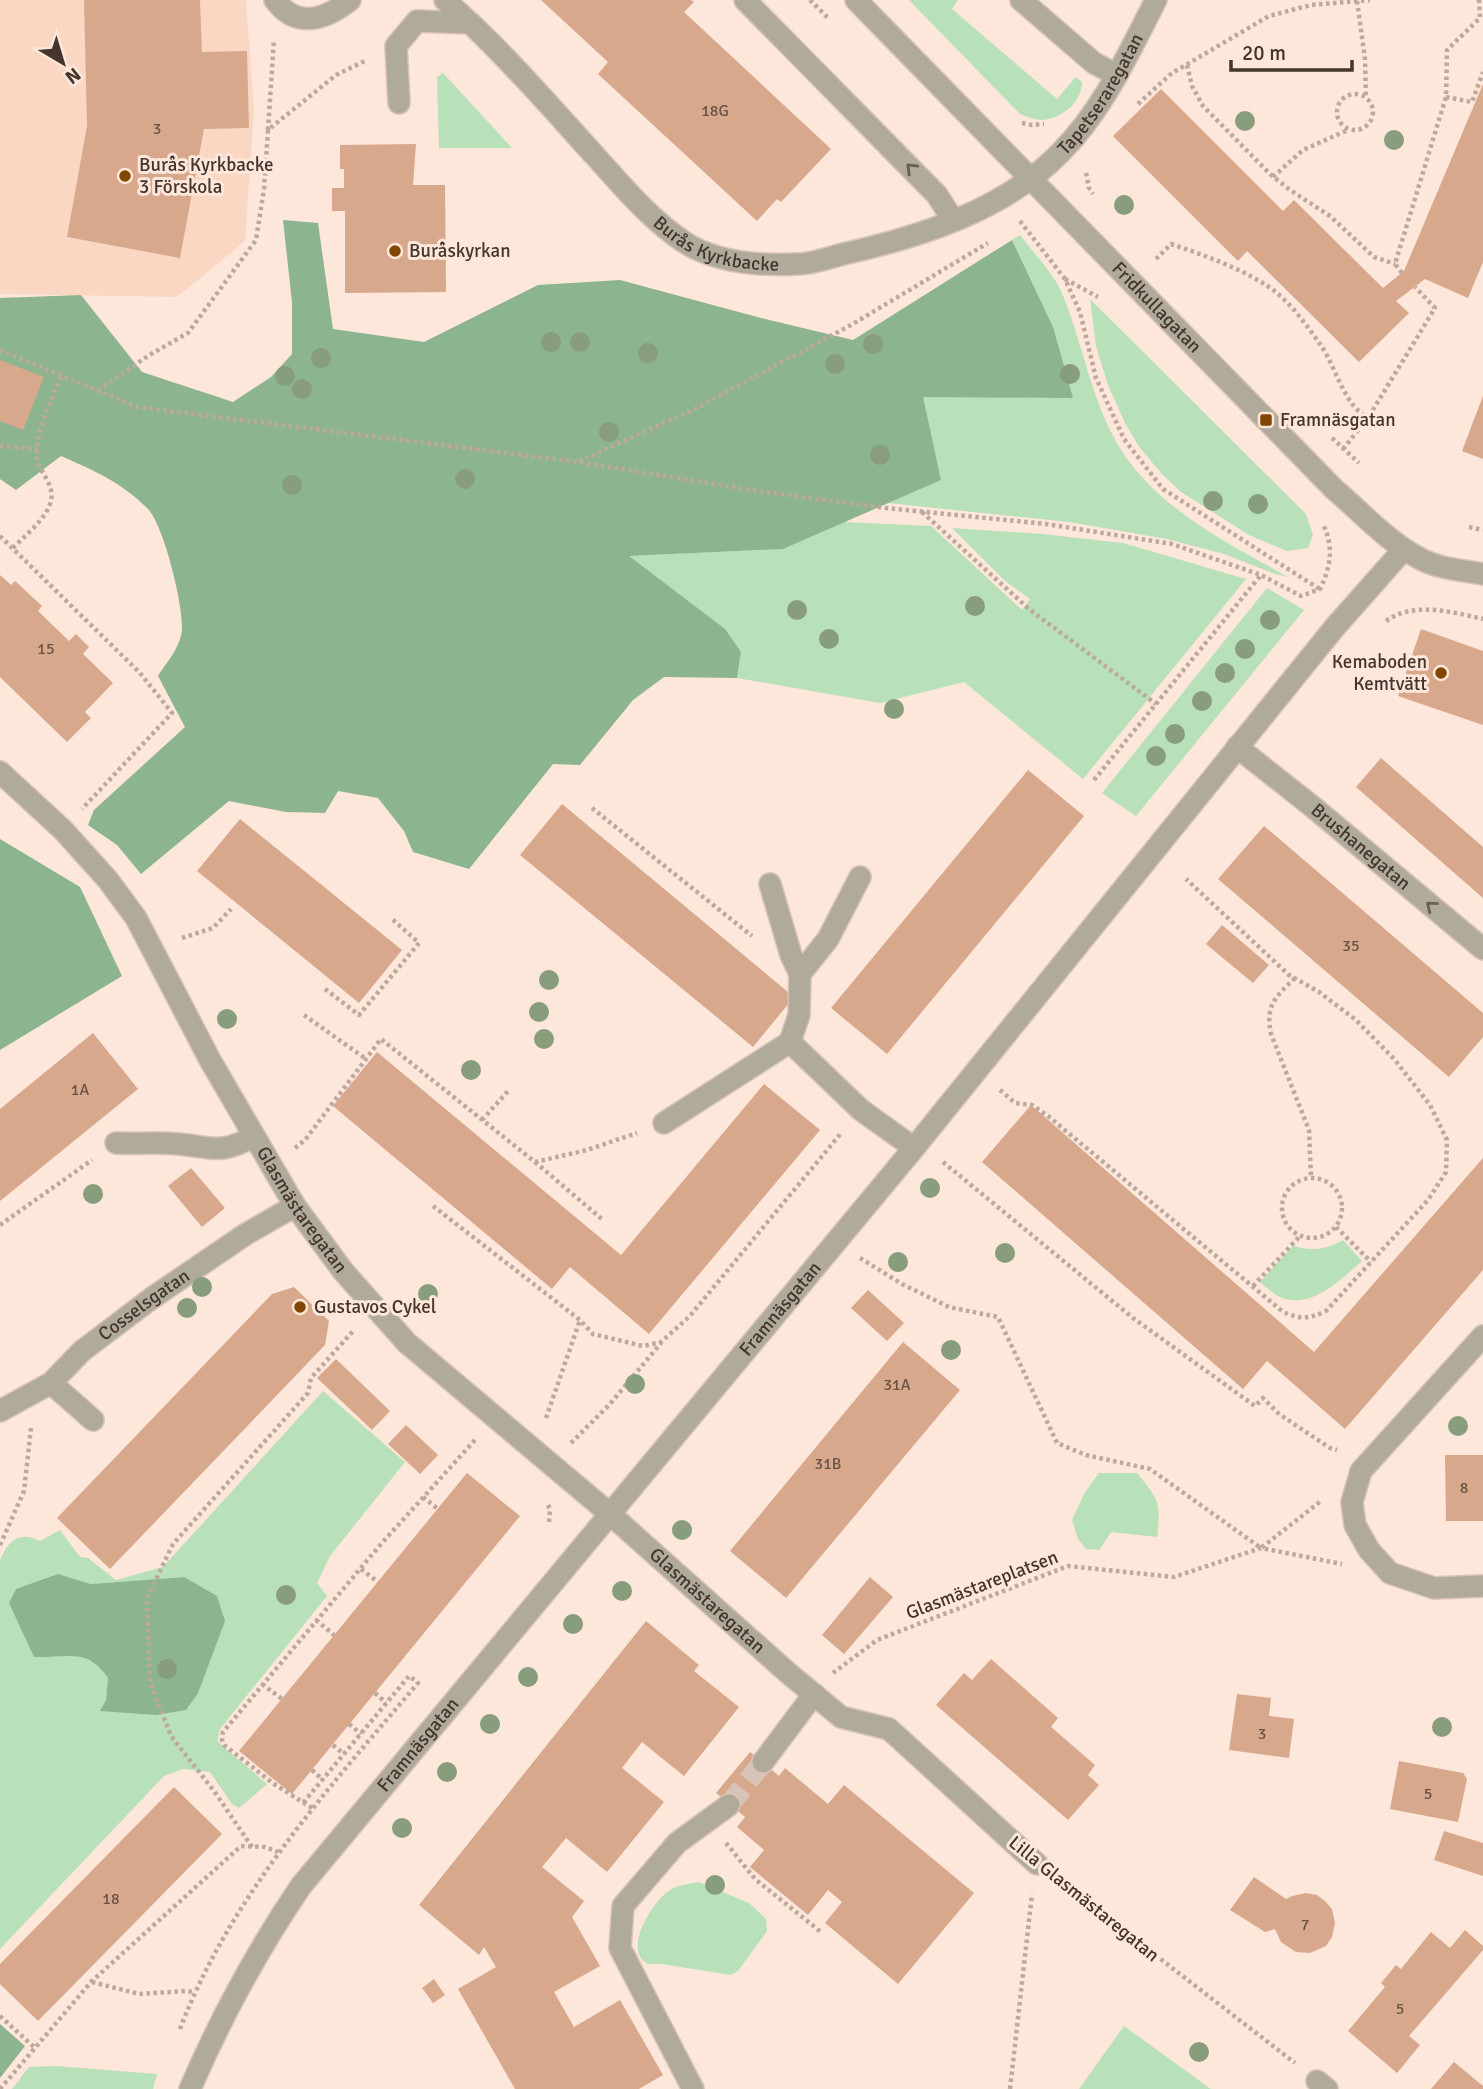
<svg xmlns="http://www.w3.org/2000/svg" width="1483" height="2089" viewBox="0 0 1483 2089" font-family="Signika,sans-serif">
<rect width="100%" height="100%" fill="#fde6da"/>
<path fill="#fad7c3" d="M0,0H246L254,110L245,241L177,297L0,294Z"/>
<g fill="#b8e0b9" fill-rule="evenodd">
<path d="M909,0H958L952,9L1057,99L1076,77L1082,82C1082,102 1062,119 1041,120C1035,120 1026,116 1020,114Z"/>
<path d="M443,73L512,148H439L437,77Z"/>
<path d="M1020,235C1032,251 1053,273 1061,291C1081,338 1089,389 1113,436C1148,504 1224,541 1288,577L1275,574L1224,554L1167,539L1069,522L888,503L941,480L922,397L1053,327L1012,240Z"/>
<path d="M1090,299L1306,514L1313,535L1308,548L1287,551L1249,535L1181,492L1162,474L1140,448L1125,423L1108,385L1096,346Z"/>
<path d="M844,522L931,526L1022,610L1030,599L1004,580L952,528L1042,534L1123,543L1246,579L1083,779L964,682L880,703L737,678L741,652L627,556L783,549Z"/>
<path d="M1267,588L1304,610L1136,816L1102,793Z"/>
<path d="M1343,1240L1362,1261C1340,1280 1310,1312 1278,1296C1272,1292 1265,1287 1260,1282L1293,1246C1313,1251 1325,1250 1343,1240Z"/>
<path d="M323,1391L405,1462L330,1556L317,1583L327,1596L220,1729L217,1741L267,1784L239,1808L232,1804L210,1772L183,1769L164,1776L0,1949V1560C8,1541 19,1530 40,1541L60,1530L80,1557L88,1558L116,1580L163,1567ZM58,1574L91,1584L184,1577L101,1711L106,1700L108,1678C88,1649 66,1656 34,1657L19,1621Z"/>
<path d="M1099,1473H1137C1159,1500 1161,1503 1157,1537L1111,1532L1099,1550L1086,1549L1078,1539L1072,1520L1084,1494Z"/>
<path d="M699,1882L749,1903L766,1919L767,1931L738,1971L731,1975L662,1964H648C622,1951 651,1905 667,1892C677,1885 687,1884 699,1882Z"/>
<path d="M1124,2026L1211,2089H1079Z"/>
<path d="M56,2066L157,2074L153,2089H12L29,2067Z"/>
</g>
<g fill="#8cb48e">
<path d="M283,220L318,223L333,329L424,342L538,285L620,280L761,318L853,340L1012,240L1053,327L1073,398L923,397L941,480L783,549L629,556L725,629L741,652L737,678L664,677L633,700L580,765L553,764L469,869L413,852L404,831L378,798L338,791L325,813L286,812L229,801L141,874L117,845L88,825L94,810L185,727L158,676C167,662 182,645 182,628C183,604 164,526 148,509C121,482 95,471 61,456L16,490L0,479V298L81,295L142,372L233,402L271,377L292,354V302Z"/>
<path d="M0,839L80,887L122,976L0,1050Z"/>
<path d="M58,1574L91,1584L184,1577L217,1596L225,1621L198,1693L186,1710L156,1715L100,1711L106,1700L108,1678C87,1647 67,1658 34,1657L9,1603L16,1589Z"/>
<path d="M0,2024L25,2046L0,2078Z"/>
</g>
<g fill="#d8a88c">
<path d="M84,0H200L202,52L247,51L249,128L204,129L180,258L67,237L87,126Z"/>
<path d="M541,0H691L694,2L684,12L831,149L781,202L777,199L757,221L598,74L608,62Z"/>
<path d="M1483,84V262L1468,298L1425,279L1396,301L1409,313L1359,362L1247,251L1238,261L1113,136L1161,89L1283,211L1294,200L1383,288L1404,271Z"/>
<path d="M416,144L413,185H445L446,292L345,293V211H332V188H344V169H340V145Z"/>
<path d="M0,360L44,377L23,430L0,421Z"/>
<path d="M1483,396V459L1462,451Z"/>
<path d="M0,575L11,585L15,581L42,606L38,611L69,641L76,634L89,647L83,654L113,683L85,712L91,718L67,742L0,677Z"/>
<path d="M1421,629L1483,651V725L1398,696Z"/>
<path d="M1381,758L1483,847V898L1356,787Z"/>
<path d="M1028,770L1084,816L887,1054L831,1008Z"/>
<path d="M562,804L794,997L753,1047L520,855Z"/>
<path d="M240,819L402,950L359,1003L197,871Z"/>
<path d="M1264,826L1483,1013V1037L1449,1077L1218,879Z"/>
<path d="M1222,925L1269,965L1253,983L1206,944Z"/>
<path d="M93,1033L138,1089L0,1201V1109Z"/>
<path d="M377,1052L621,1255L764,1084L820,1130L649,1334L570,1267L552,1289L333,1106Z"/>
<path d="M1031,1105L1314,1352L1483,1158V1270L1345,1429L1267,1361L1243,1389L982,1162Z"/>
<path d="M191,1168L225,1208L202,1227L168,1186Z"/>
<path d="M294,1287L329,1321L325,1345L110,1569L57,1518L272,1294Z"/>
<path d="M868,1290L904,1323L887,1341L851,1308Z"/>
<path d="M903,1342L960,1390L786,1598L730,1551Z"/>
<path d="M336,1359L390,1411L372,1430L317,1378Z"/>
<path d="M406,1425L438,1455L420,1474L388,1444Z"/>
<path d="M1445,1455H1483V1521H1446Z"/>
<path d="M467,1473L520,1516L292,1794L239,1751Z"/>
<path d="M870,1577L893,1597L844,1654L822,1635Z"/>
<path d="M646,1621L699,1665L694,1671L739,1707L684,1776L642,1742L622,1768L664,1802L607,1872L566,1838L542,1867L584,1901L572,1917L600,1966L554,1992L574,2027L620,2000L663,2075L639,2089H515L458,1989L496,1967L484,1947L479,1955L419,1905Z"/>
<path d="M991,1659L1058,1718L1051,1727L1095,1765L1088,1775L1099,1785L1068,1820L936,1705L964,1673L972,1680Z"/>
<path d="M1237,1694L1271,1698L1269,1716L1294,1719L1289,1758L1229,1750Z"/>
<path d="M750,1752L779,1776L785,1768L828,1804L844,1785L974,1893L898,1984L825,1923L842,1902L828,1890L808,1915L750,1867L764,1850L737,1827L745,1817L716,1793Z"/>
<path d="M1399,1761L1463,1773L1467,1779L1458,1822L1390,1809Z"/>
<path d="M174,1787L222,1834L38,2021L0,1984V1964Z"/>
<path d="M1444,1831L1483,1843V1876L1434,1860Z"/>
<path d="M1254,1877L1286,1899L1292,1896L1306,1893L1317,1895L1325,1901L1332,1909L1335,1923L1332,1937L1326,1946L1310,1953L1296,1952L1281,1942L1275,1929L1265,1932L1230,1910Z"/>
<path d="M1465,1930L1483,1946V1950L1409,2036L1420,2045L1397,2073L1348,2031L1385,1987L1381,1983L1396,1965L1401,1969L1431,1932L1450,1948Z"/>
<path d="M434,1979L445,1995L433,2003L422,1988Z"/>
<path d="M1454,2062L1483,2086V2089H1431Z"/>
</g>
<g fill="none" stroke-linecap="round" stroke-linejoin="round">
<path stroke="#d8c3b7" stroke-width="21" stroke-dasharray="21 10" stroke-linecap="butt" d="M729,1805L763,1762"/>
<defs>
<g id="minor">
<path d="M275,0C297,30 326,19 350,0"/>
<path d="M445,0L470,23"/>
<path d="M745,0L937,195L953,220"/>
<path id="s1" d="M856,0L1334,489C1361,512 1388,542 1419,558C1438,569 1462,570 1483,574"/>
<path d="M1021,0L1094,63L1117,75"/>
<path id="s2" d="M399,103L396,46L417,21L470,23C515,65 555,112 597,158C624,188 650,219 684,242C717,263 759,266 797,264C812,264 828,258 843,254C920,237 1005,210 1061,152C1103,110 1129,52 1156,0"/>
<path id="s3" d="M1237,747L1313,807L1483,949"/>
<path id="s4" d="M0,772L63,830L108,880L136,918L210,1060L295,1206L343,1271L407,1343L610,1514L787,1672L841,1717L889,1729L1037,1864"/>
<path d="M770,884L791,955L800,974L799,1015L790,1042L861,1110L914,1148"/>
<path d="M800,974L828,939L860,877"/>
<path d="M664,1123L790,1042"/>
<path d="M116,1143C136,1144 157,1142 178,1144C213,1147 219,1155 253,1137"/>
<path d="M1483,1336L1361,1471L1352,1502L1355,1525L1369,1550L1390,1573L1434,1588L1483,1586"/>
<path d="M51,1383L93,1420"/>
<path id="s5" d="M0,1411L51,1383L82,1351L152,1298L246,1234L295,1206"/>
<path d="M763,1762L814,1694"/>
<path d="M1317,2081L1327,2089"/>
<path id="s6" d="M190,2089C222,2015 256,1952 301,1886L914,1148L1335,627L1404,549"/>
<path d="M693,2089L620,1948L623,1906L677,1843L729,1805"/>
</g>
</defs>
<use href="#minor" stroke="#d8c3b7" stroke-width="24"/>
<g stroke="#bda89e" stroke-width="4.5" stroke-dasharray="3.5 3.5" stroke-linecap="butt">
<path d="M810,0L829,19"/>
<path d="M1357,1L1365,59L1366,98"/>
<path d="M1187,65L1192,86L1203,106L1270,174L1290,190L1330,216L1374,257L1395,264"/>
<circle cx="1355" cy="112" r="18"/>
<path d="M1446,97L1472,102L1483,72"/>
<path d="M1138,104L1172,73L1269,16L1311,5L1370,0"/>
<path d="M1022,123L1032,125L1044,124"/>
<path d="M268,130L274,39"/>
<path d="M1086,173L1089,188L1093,194"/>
<path d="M1273,177L1303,150L1348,130"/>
<path d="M1020,221L1065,279L1080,312L1096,378L1124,439L1163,489L1321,590"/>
<path d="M1156,259L1171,244C1204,255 1240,268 1269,287C1290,301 1308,327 1322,347C1337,370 1344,405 1368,418"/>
<path d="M1402,273L1395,264L1446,97L1447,50L1480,18L1479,0"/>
<path d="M1065,279L1098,297"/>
<path d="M0,350L137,407L578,462L757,491L886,508L1046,524L1172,544L1261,575L1301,596L1320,589C1331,566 1334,547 1323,524"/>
<path d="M98,390L151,354L188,333L256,240L264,189L268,130L336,75L367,60"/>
<path d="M1332,438L1359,463"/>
<path d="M0,446L37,449"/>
<path d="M1343,449L1368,418L1435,308L1415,287"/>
<path d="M579,461L693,410L851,325L988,243"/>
<path d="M922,512L1029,609L1156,704"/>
<path d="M1469,527L1483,530"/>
<path d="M0,536L140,673L172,713L82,809"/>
<path d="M13,548C27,533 59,510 50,487C47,477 38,468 37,457C34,436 53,395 62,375"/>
<path d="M1386,621C1414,601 1452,612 1483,619"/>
<path d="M1094,780L1261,575"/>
<path d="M592,808L752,936"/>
<path d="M182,938L213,928L231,909"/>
<path d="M1295,978C1275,997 1265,1006 1271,1034L1309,1130L1311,1178"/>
<path d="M325,989L359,1015L419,943L391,918"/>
<path d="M304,1015L366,1059"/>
<path d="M1000,1090L1015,1103L1032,1105L1048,1116L1282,1311C1299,1320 1309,1319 1326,1311L1428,1200L1446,1172L1447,1140L1430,1105L1394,1059L1356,1020L1319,992L1289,975L1186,879"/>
<path d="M482,1120L509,1090"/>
<path d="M295,1148L305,1140L381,1039L535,1162L587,1150L637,1133"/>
<path d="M535,1162L603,1220"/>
<path d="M943,1162L1133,1318L1255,1406L1263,1398L1279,1414L1330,1448L1337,1450"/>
<circle cx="1312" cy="1208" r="30"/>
<path d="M433,1206L580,1320L593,1334L643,1346L661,1342L689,1317L842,1132"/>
<path d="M0,1225L92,1160"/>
<path d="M1336,1227L1371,1262"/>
<path d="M860,1258L902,1284L949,1307L998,1317L1057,1443L1086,1455L1150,1469L1261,1548L1321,1501"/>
<path d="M1253,1286L1300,1236"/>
<path d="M546,1418L580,1320"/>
<path d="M571,1443L610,1404L661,1343"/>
<path d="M423,1497L438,1509"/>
<path d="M548,1505L550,1509L549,1523"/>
<path d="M0,1545L24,1491L31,1428"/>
<path d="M361,1569L378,1582"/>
<path d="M316,1620L334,1635"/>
<path d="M833,1673L877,1640L1068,1566L1174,1577L1261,1548L1342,1564"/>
<path d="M262,1684L282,1699"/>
<path d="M375,1693L386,1703"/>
<path d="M349,1724L361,1734"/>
<path d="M333,1745L344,1754"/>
<path d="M312,1770L323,1780"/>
<path d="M312,1808L274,1784L224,1745L222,1740L223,1732L381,1544L476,1439"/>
<path d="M726,1843L755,1879L821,1932"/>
<path d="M252,1847L214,1791L171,1736L150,1682L147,1598L173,1544L308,1393L311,1378L354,1330"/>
<path d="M1061,1882L1295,2063"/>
<path d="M92,1982L139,1994L185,1991L194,1992"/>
<path d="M0,2016L35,2048"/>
<path d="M180,2029C230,1897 327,1790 418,1683L409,1676L303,1803"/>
<path d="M0,2089L91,1982L241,1846L265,1847L278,1852"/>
<path d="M1010,2089L1032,1894"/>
</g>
<use href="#minor" stroke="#b0aa9b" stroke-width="21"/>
</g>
<g fill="#889d7c">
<circle cx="1245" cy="121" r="10"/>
<circle cx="1394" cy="140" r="10"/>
<circle cx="1124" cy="205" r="10"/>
<circle cx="551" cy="342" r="10"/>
<circle cx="580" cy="342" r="10"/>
<circle cx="873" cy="344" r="10"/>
<circle cx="648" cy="353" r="10"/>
<circle cx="321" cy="358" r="10"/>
<circle cx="835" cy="364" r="10"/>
<circle cx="1070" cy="374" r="10"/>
<circle cx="285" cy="376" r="10"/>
<circle cx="302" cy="389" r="10"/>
<circle cx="609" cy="432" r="10"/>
<circle cx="880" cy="455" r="10"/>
<circle cx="465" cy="479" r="10"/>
<circle cx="292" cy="485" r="10"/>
<circle cx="1213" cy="501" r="10"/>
<circle cx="1258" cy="504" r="10"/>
<circle cx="975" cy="606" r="10"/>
<circle cx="797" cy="610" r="10"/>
<circle cx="1270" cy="620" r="10"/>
<circle cx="829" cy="639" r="10"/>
<circle cx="1245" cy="649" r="10"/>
<circle cx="1225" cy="673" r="10"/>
<circle cx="1202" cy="701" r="10"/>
<circle cx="894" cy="709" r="10"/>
<circle cx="1175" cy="734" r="10"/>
<circle cx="1156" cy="756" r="10"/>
<circle cx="549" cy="980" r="10"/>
<circle cx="539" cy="1012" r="10"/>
<circle cx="227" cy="1019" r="10"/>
<circle cx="544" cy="1039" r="10"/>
<circle cx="471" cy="1070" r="10"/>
<circle cx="930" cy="1188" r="10"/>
<circle cx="93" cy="1194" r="10"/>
<circle cx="1005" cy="1253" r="10"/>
<circle cx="898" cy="1262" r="10"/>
<circle cx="202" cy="1287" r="10"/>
<circle cx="428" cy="1294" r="10"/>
<circle cx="187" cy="1308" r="10"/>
<circle cx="951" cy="1350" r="10"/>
<circle cx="635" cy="1384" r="10"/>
<circle cx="1458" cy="1426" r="10"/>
<circle cx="682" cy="1530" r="10"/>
<circle cx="622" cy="1591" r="10"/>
<circle cx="286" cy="1595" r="10"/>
<circle cx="573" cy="1624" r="10"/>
<circle cx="167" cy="1669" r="10"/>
<circle cx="528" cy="1677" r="10"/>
<circle cx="490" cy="1724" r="10"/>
<circle cx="1442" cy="1727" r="10"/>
<circle cx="447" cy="1772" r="10"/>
<circle cx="402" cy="1828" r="10"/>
<circle cx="715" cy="1885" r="10"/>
<circle cx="1199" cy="2052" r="10"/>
</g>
<defs><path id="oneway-chevron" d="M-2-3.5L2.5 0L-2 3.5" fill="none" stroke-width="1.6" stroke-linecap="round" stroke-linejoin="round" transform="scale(1.75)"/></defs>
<g stroke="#6a5e54">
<use href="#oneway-chevron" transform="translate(911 168) rotate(-135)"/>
<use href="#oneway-chevron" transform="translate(1431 906) rotate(-140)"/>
</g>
<g fill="#814600" stroke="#fde6da" stroke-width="2.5">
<circle cx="125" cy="176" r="7"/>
<circle cx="395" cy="251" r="7"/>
<rect x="1259" y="413" width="14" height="14" rx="3.5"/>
<circle cx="1441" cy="673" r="7"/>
<circle cx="300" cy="1307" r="7"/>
</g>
<g text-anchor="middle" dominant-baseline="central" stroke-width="6" stroke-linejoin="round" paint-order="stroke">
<g font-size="16" fill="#695245">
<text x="715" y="111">18G</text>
<text x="157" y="129">3</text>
<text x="46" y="649">15</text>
<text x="1351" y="946">35</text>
<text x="80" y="1090">1A</text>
<text x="897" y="1385">31A</text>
<text x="828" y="1464">31B</text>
<text x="1464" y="1488">8</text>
<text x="1262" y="1734">3</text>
<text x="1428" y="1794">5</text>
<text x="111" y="1899">18</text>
<text x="1305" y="1925">7</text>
<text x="1400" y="2009">5</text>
</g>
<g font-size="19" fill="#44352d" stroke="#fde6da">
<text stroke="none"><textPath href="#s2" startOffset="928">Tapetseraregatan</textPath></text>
<text stroke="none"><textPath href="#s2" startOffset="481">Burås Kyrkbacke</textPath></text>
<text stroke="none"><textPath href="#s1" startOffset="430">Fridkullagatan</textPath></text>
<text stroke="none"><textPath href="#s3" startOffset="159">Brushanegatan</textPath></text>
<text stroke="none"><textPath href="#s4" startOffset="536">Glasmästaregatan</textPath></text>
<text stroke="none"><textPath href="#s5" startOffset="180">Cosselsgatan</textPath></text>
<text stroke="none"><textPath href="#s6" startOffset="982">Framnäsgatan</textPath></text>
<text transform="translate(982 1585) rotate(-21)">Glasmästareplatsen</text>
<text stroke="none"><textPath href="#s4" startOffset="1102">Glasmästaregatan</textPath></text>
<text stroke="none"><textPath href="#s6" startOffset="415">Framnäsgatan</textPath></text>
<text transform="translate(1084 1899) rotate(39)">Lilla Glasmästaregatan</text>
</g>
<g font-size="19" fill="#44352d" stroke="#fde6da" text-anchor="start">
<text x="139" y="165">Burås Kyrkbacke<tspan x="139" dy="22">3 Förskola</tspan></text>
<text x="409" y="251">Buråskyrkan</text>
<text x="1280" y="420">Framnäsgatan</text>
<text x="1427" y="662" text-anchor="end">Kemaboden<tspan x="1427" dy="22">Kemtvätt</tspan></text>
<text x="314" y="1307">Gustavos Cykel</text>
</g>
</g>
<g transform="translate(63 63) rotate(142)" stroke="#fde6da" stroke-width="5" paint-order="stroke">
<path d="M0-5L12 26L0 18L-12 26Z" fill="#44352d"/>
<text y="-10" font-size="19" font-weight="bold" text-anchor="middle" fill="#44352d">N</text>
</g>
<path d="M1231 60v10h121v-10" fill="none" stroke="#44352d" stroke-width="3.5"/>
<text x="1242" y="60" font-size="21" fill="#44352d" stroke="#fde6da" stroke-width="5" paint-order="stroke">20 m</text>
</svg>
